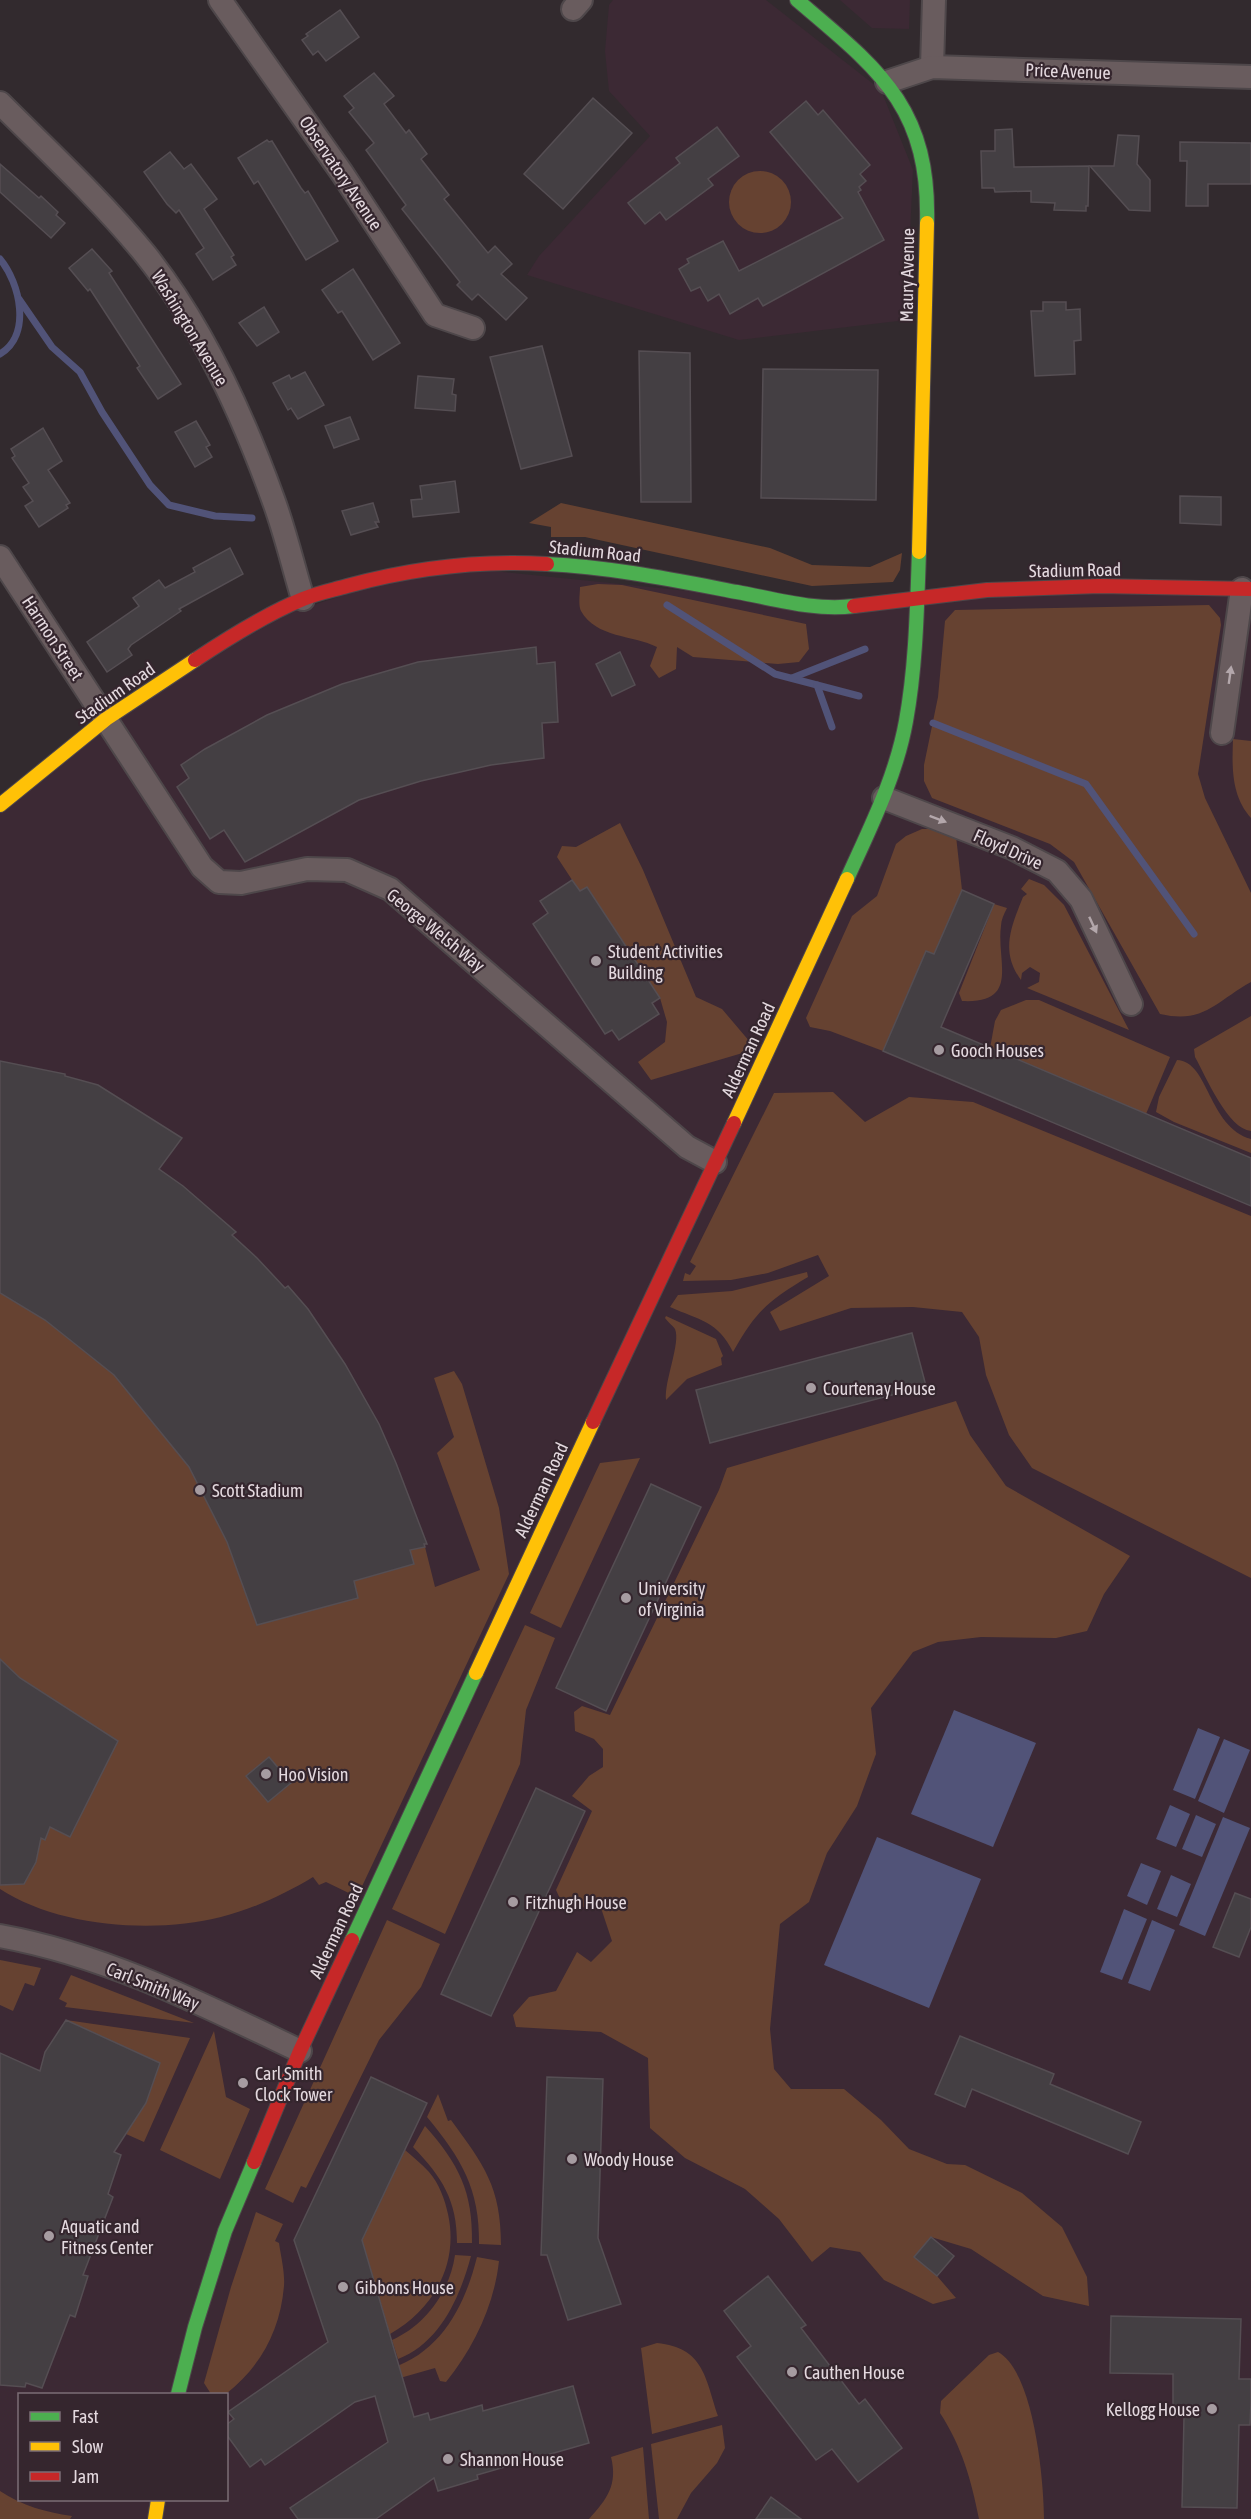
<svg xmlns="http://www.w3.org/2000/svg" width="1251" height="2519" viewBox="0 0 1251 2519" font-family="'Asap Condensed',sans-serif">
<rect width="100%" height="100%" fill="#322a2e"/>
<g fill="#3c2934" fill-rule="evenodd">
<path d="M613,0H766L881,90L913,170L906,320L739,340L527,275L539,256L650,136L609,91L605,51L609,5Z"/>
<path d="M840,0H910L909,29L872,28Z"/>
<path d="M435,565L775,600L1251,589V2519H0V802L225,634ZM20,2394H226V2500H20Z"/>
</g>
<g fill="#664231">
<circle cx="760" cy="202" r="31"/>
<path d="M561,503L770,548L812,565L870,567L902,553L900,570L893,582L812,586L585,537H551V527L529,523Z"/>
<path d="M598,584L622,585L806,624L809,649L799,662L778,664L693,657L677,647L676,669L659,678L650,666L657,647C633,635 596,638 581,611C578,605 580,594 580,587Z"/>
<path d="M1209,605L1220,618L1221,625L1198,774L1205,798L1251,893V982C1215,1002 1204,1024 1160,1014L1074,862L1050,844L932,798L924,781V765L938,697L945,621L955,610Z"/>
<path d="M1233,739L1251,741V818C1231,796 1232,767 1233,739Z"/>
<path d="M620,823L643,870L696,997L722,1009L750,1042L746,1052L651,1080L638,1062L665,1042L667,1022L660,998L587,887L580,892L557,857L562,846L576,847Z"/>
<path d="M922,829H932L956,836L962,890L934,954L926,951L883,1051L830,1031L810,1027L806,1018L852,916L877,896L896,844L906,836Z"/>
<path d="M1029,879L1044,885L1064,905L1129,1030L1027,988L1039,982L1040,973L1030,967L1022,973L1021,980C1000,952 1011,927 1023,897L1027,894L1021,889Z"/>
<path d="M994,904L1007,908C1004,914 1001,920 1001,926C996,961 1021,1004 962,1001L959,993Z"/>
<path d="M1026,1000H1039L1170,1057L1146,1114L990,1048L995,1021L1001,1010Z"/>
<path d="M1251,1016V1131C1228,1129 1206,1077 1195,1057L1194,1049Z"/>
<path d="M1177,1060C1209,1061 1208,1127 1251,1139V1153L1174,1122L1156,1112L1159,1097Z"/>
<path d="M80,1080L98,1085L182,1138L156,1173L376,1432L425,1547L435,1587L480,1570L437,1453L454,1437L434,1378L454,1371L462,1384L499,1508L509,1574L357,1897L326,1882L319,1885L313,1877C285,1894 253,1909 221,1917C154,1934 58,1927 0,1889V1106L72,1107Z"/>
<path d="M833,1092L865,1122L909,1097L973,1102L1251,1216V1578L1032,1468L1009,1435L986,1375L979,1337L962,1312L913,1307L851,1308L780,1331L770,1312L829,1276L818,1255L768,1273L731,1280L683,1281L685,1273L690,1275L696,1266L690,1262L774,1093Z"/>
<path d="M807,1272L808,1277C768,1301 756,1311 733,1352C718,1321 699,1320 670,1307L678,1295L732,1291Z"/>
<path d="M666,1316L716,1339L723,1356L721,1358L722,1365L687,1379L666,1400C664,1381 681,1343 675,1329C673,1326 668,1322 665,1318Z"/>
<path d="M956,1401L970,1435L1006,1486L1130,1556L1104,1594L1087,1631L1056,1638L981,1637L938,1642L913,1652L871,1708L876,1754L857,1806L827,1853L809,1902L780,1924L770,2029L774,2069L791,2089H844L881,2120L909,2149L947,2164L965,2165L1022,2193L1062,2227L1087,2277L1089,2306L1043,2296L971,2249L931,2237L915,2257L937,2276L956,2298L933,2304L884,2280L860,2252L830,2247L812,2262L779,2219L745,2189L685,2158L650,2128L648,2058L601,2032L516,2027L513,2015L529,1997L556,1991L577,1952L591,1962L612,1941L602,1911L562,1903L556,1890L592,1811L572,1796L589,1776L603,1767V1749L594,1739L575,1731L574,1712L582,1706L610,1715L719,1490L727,1468Z"/>
<path d="M640,1458L561,1628L530,1613L600,1463Z"/>
<path d="M525,1625L555,1638L526,1710L520,1764L445,1934L392,1909Z"/>
<path d="M387,1920L440,1944L421,1987L379,2040L306,2188L301,2186L293,2203L265,2189Z"/>
<path d="M0,1960L41,1968L34,1986L25,1983L13,2011L0,2005Z"/>
<path d="M71,1975L194,2023L65,2007L67,2003L59,1999Z"/>
<path d="M66,2020L190,2038L144,2142L126,2134L146,2103L160,2063Z"/>
<path d="M214,2031L226,2097L250,2109L220,2179L160,2150Z"/>
<path d="M438,2094L448,2121L451,2120C484,2165 501,2187 501,2245L479,2244C480,2189 461,2158 427,2117Z"/>
<path d="M425,2126C459,2164 473,2192 472,2243H457C457,2200 442,2177 413,2147Z"/>
<path d="M405,2150C413,2157 422,2164 429,2172C439,2183 445,2200 448,2214C459,2264 434,2309 390,2334L362,2240Z"/>
<path d="M256,2212L283,2224L275,2241L279,2243C281,2257 285,2272 284,2286C280,2331 261,2366 226,2394H211L204,2383L231,2287Z"/>
<path d="M455,2255L471,2256C460,2297 440,2343 398,2359L392,2340C426,2325 450,2291 455,2255Z"/>
<path d="M477,2257L499,2261C494,2306 474,2347 446,2382L440,2381L435,2368L400,2378L392,2368C442,2351 465,2305 477,2257Z"/>
<path d="M657,2343C704,2348 705,2377 718,2416L652,2434L641,2348Z"/>
<path d="M998,2352C1034,2371 1044,2481 1044,2519H979C971,2479 962,2447 940,2413L941,2401L989,2355Z"/>
<path d="M722,2425L725,2448L717,2463L691,2493L677,2519H659L651,2444Z"/>
<path d="M643,2447L649,2519H589C607,2499 618,2485 611,2457Z"/>
<path d="M0,2491C23,2506 45,2512 72,2516L70,2519H0Z"/>
</g>
<g fill="#515378">
<path d="M954,1710L1036,1743L993,1847L911,1814Z"/>
<path d="M1198,1728L1220,1737L1195,1799L1173,1790Z"/>
<path d="M1224,1739L1250,1750L1224,1813L1198,1801Z"/>
<path d="M1170,1805L1190,1814L1176,1847L1156,1839Z"/>
<path d="M1196,1815L1216,1824L1202,1857L1182,1849Z"/>
<path d="M1223,1817L1250,1828L1205,1936L1179,1925Z"/>
<path d="M877,1837L981,1879L929,2008L824,1965Z"/>
<path d="M1141,1863L1161,1871L1147,1905L1127,1896Z"/>
<path d="M1171,1875L1191,1884L1177,1917L1157,1909Z"/>
<path d="M1124,1909L1147,1919L1122,1980L1100,1972Z"/>
<path d="M1152,1920L1175,1930L1150,1991L1128,1983Z"/>
</g>
<g fill="none" stroke-linecap="round" stroke-linejoin="round">
<g stroke="#515378" stroke-width="7">
<path d="M0,259C20,283 32,335 0,354"/>
<path d="M19,299L52,347L80,372L102,412L150,485L169,505L215,516L252,518"/>
<path d="M667,605L775,674L859,696"/>
<path d="M792,678L865,649"/>
<path d="M817,685L832,727"/>
<path d="M933,723L1086,784L1194,934"/>
</g>
</g>
<g fill="#443f43" stroke="#554e53" stroke-width="1.5">
<path d="M340,10L359,37L326,61L318,51L313,55L302,40L308,36L306,34Z"/>
<path d="M374,73L394,96L384,104L406,133L409,130L427,154L421,159L449,195L444,199L488,253L495,246L512,264L501,274L527,298L506,320L478,294L472,300L457,285L460,282L402,209L406,205L366,150L374,143L349,112L354,108L344,96Z"/>
<path d="M593,98L632,133L563,209L524,174Z"/>
<path d="M806,101L818,115L823,110L870,165L860,174L866,181L859,187L861,190L858,192L884,240L763,306L758,298L730,314L719,294L708,301L700,287L691,291L679,269L689,263L687,259L723,241L739,271L843,218L770,132Z"/>
<path d="M717,127L739,156L708,179L713,185L666,220L660,212L645,224L628,203L680,163L676,158Z"/>
<path d="M1012,129L1014,167L1089,166L1088,206H1086V211L1054,210L1055,203L1031,202V191L995,192L994,188H982L981,151H995V130Z"/>
<path d="M1118,135L1139,136L1137,164L1150,180V211L1129,210L1090,166H1114Z"/>
<path d="M267,140L269,142L272,141L301,188L305,193L308,191L338,241L306,260L258,181L254,184L238,158Z"/>
<path d="M1180,142L1251,143V184H1208V206H1186L1187,161H1180Z"/>
<path d="M170,152L184,169L191,164L217,199L204,209L234,255L231,257L236,265L213,280L196,254L204,248L179,210L176,213L167,204L144,172Z"/>
<path d="M0,164L39,198L41,196L58,212L56,215L65,223L51,238L0,192Z"/>
<path d="M92,249L112,271L109,273L181,384L158,399L137,368L140,366L90,289L88,291L69,268Z"/>
<path d="M353,269L400,343L373,360L342,311L338,313L322,290Z"/>
<path d="M1043,302H1066V310L1080,309L1081,340L1074,341L1075,374L1035,376L1031,311H1043Z"/>
<path d="M264,307L279,332L257,346L239,323Z"/>
<path d="M542,346L572,456L521,469L490,357Z"/>
<path d="M639,351L690,353L691,502H641Z"/>
<path d="M763,369L878,370L876,500L761,498Z"/>
<path d="M305,372L324,405L298,419L291,408L288,410L273,383L289,375L291,379Z"/>
<path d="M418,376L454,379L452,394L456,395L455,411L415,408Z"/>
<path d="M350,417L359,439L334,448L325,426Z"/>
<path d="M196,421L210,445L206,447L212,457L195,467L175,432Z"/>
<path d="M43,428L62,461L48,470L70,503L66,505L68,508L39,527L25,506L33,501L23,487L29,483L12,458L15,456L11,449Z"/>
<path d="M455,481L459,512L413,517L411,500L422,499L420,486Z"/>
<path d="M1180,496L1221,497V525L1180,523Z"/>
<path d="M373,503L379,522H375L378,527L351,535L342,511Z"/>
<path d="M230,548L243,574L179,609L181,611L131,645L128,649L132,655L107,672L87,642L139,606L133,598L159,580L165,588L195,572L193,568Z"/>
<path d="M536,647L537,664L555,662L558,722L542,723L544,758L491,765L421,781L359,800L245,862L224,830L210,839L177,787L189,778L181,765L205,749L267,715L342,684L418,662Z"/>
<path d="M620,652L635,685L612,696L596,664Z"/>
<path d="M572,880L580,891L587,887L660,998L652,1003L659,1014L619,1040L612,1030L605,1034L533,924L548,913L540,901Z"/>
<path d="M962,890L994,904L941,1027L1251,1158V1206L883,1051L926,951L934,954Z"/>
<path d="M0,1061L65,1074V1076L98,1085L182,1138L159,1169L183,1186L236,1232L232,1235L257,1258L285,1288L288,1286L308,1309L345,1364L379,1424L396,1463L427,1544H424L425,1547L410,1550L414,1564L354,1581L358,1598L257,1625L227,1542L189,1467L114,1375L45,1320L0,1293Z"/>
<path d="M912,1333L926,1386L710,1443L696,1390Z"/>
<path d="M651,1484L701,1507L606,1711L556,1688Z"/>
<path d="M0,1659L20,1678L118,1741L70,1837L50,1827L45,1840L41,1838L36,1862L24,1884L0,1885Z"/>
<path d="M269,1757L291,1783L268,1802L246,1776Z"/>
<path d="M536,1788L585,1811L491,2016L441,1994Z"/>
<path d="M1235,1893L1251,1899V1927L1239,1957L1213,1947Z"/>
<path d="M66,2020L160,2063L146,2103L114,2152L121,2155L108,2194L113,2197L83,2275L88,2276L75,2317L70,2315L42,2388L26,2383L25,2387L0,2385V2053L40,2071L45,2052Z"/>
<path d="M960,2036L1054,2074L1050,2084L1141,2122L1128,2154L972,2089L965,2107L935,2094Z"/>
<path d="M371,2077L427,2103L362,2240L414,2417L428,2413L430,2420L482,2405L483,2411L573,2386L589,2443L477,2475L478,2479L438,2491L434,2478L376,2519H298L290,2508L388,2442L375,2396L355,2402L265,2465L261,2459L250,2467L226,2434V2425L234,2419L228,2412L328,2342L294,2240Z"/>
<path d="M547,2077L603,2079L598,2238L621,2304L568,2320L547,2255H541Z"/>
<path d="M931,2237L954,2256L937,2276L914,2257Z"/>
<path d="M768,2276L806,2325L801,2328L859,2404L865,2399L902,2448L858,2482L832,2449L816,2460L737,2357L751,2346L724,2311Z"/>
<path d="M1111,2316L1241,2319L1239,2379H1251V2402L1250,2425H1239L1237,2508L1182,2507L1184,2417L1173,2416V2374L1110,2373Z"/>
<path d="M771,2497L801,2519H756Z"/>
</g>
<g fill="none" stroke-linecap="round" stroke-linejoin="round">
<defs>
<g id="street">
<path d="M220,0L342,173L435,315L473,328"/>
<path d="M573,9L581,0"/>
<path d="M932,67L934,0"/>
<path d="M887,82L932,67L1251,77"/>
<path d="M0,103C49,152 101,200 145,254C202,325 242,413 273,499C285,531 293,566 303,599"/>
<path d="M0,557L202,867L219,882L241,883L307,869L347,870L390,889L687,1147L715,1162"/>
<path d="M1222,733L1242,589"/>
<path d="M884,798L1012,848L1057,871L1081,899L1131,1004"/>
<path d="M0,1936C106,1955 204,2005 300,2051"/>
</g>
<g id="fast">
<path d="M797,0C878,69 930,106 927,223"/>
<path d="M547,564C611,567 674,580 737,592C775,599 815,611 854,606"/>
<path d="M847,879C870,828 896,777 906,721C916,666 917,608 919,552"/>
<path d="M352,1940L476,1673"/>
<path d="M178,2394L195,2327L225,2231L254,2162"/>
</g>
<g id="slow">
<path d="M919,552L927,223"/>
<path d="M0,805L106,719L195,660"/>
<path d="M734,1123L847,879"/>
<path d="M476,1673L593,1422"/>
<path d="M155,2519L158,2500"/>
</g>
<g id="jam">
<path d="M854,606L987,590L1100,586L1251,589"/>
<path d="M195,660C228,638 266,614 303,599C317,593 333,590 347,586C413,568 479,560 547,564"/>
<path d="M593,1422L734,1123"/>
<path d="M254,2162L300,2051L352,1940"/>
</g>
</defs>
<use href="#street" stroke="#4e474a" stroke-width="26"/>
<use href="#fast" stroke="#4e474a" stroke-width="16"/>
<use href="#slow" stroke="#4e474a" stroke-width="16"/>
<use href="#jam" stroke="#4e474a" stroke-width="16"/>
<use href="#street" stroke="#695c5e" stroke-width="22"/>
<use href="#fast" stroke="#4caf50" stroke-width="14"/>
<use href="#slow" stroke="#ffc107" stroke-width="14"/>
<use href="#jam" stroke="#c62828" stroke-width="14"/>
</g>
<defs><path id="oneway-solid" d="M-6-.8H1V-3.2L6.5 0L1 3.2V.8H-6Z" transform="scale(1.5)"/></defs>
<g fill="#b3a7ab">
<use href="#oneway-solid" transform="translate(1230 675) rotate(-82)"/>
<use href="#oneway-solid" transform="translate(938 819) rotate(21)"/>
<use href="#oneway-solid" transform="translate(1093 925) rotate(65)"/>
</g>
<g fill="#a69ca1" stroke="#35262e" stroke-width="2">
<circle cx="596" cy="961" r="6"/>
<circle cx="939" cy="1050" r="6"/>
<circle cx="811" cy="1388" r="6"/>
<circle cx="200" cy="1490" r="6"/>
<circle cx="626" cy="1598" r="6"/>
<circle cx="266" cy="1774" r="6"/>
<circle cx="513" cy="1902" r="6"/>
<circle cx="243" cy="2083" r="6"/>
<circle cx="572" cy="2159" r="6"/>
<circle cx="49" cy="2236" r="6"/>
<circle cx="343" cy="2287" r="6"/>
<circle cx="792" cy="2372" r="6"/>
<circle cx="1212" cy="2409" r="6"/>
<circle cx="448" cy="2459" r="6"/>
</g>
<g text-anchor="middle" dominant-baseline="central" stroke-width="4.5" stroke-linejoin="round" paint-order="stroke">
<g font-size="18" fill="#e4d9df" stroke="#35262e">
<text transform="translate(1068 71) rotate(2)">Price Avenue</text>
<text transform="translate(341 173) rotate(56)">Observatory Avenue</text>
<text transform="translate(907 275) rotate(-89)">Maury Avenue</text>
<text transform="translate(190 328) rotate(59)">Washington Avenue</text>
<text transform="translate(595 551) rotate(6)">Stadium Road</text>
<text transform="translate(1075 570) rotate(-1)">Stadium Road</text>
<text transform="translate(53 638) rotate(57)">Harmon Street</text>
<text transform="translate(115 693) rotate(-35)">Stadium Road</text>
<text transform="translate(1008 849) rotate(24)">Floyd Drive</text>
<text transform="translate(436 930) rotate(39)">George Welsh Way</text>
<text transform="translate(748 1050) rotate(-65)">Alderman Road</text>
<text transform="translate(541 1490) rotate(-65)">Alderman Road</text>
<text transform="translate(336 1931) rotate(-65)">Alderman Road</text>
<text transform="translate(153 1986) rotate(22)">Carl Smith Way</text>
</g>
<g font-size="18" fill="#e4d9df" stroke="#35262e" text-anchor="start">
<text x="608" y="951">Student Activities<tspan x="608" dy="21">Building</tspan></text>
<text x="951" y="1050">Gooch Houses</text>
<text x="823" y="1388">Courtenay House</text>
<text x="212" y="1490">Scott Stadium</text>
<text x="638" y="1588">University<tspan x="638" dy="21">of Virginia</tspan></text>
<text x="278" y="1774">Hoo Vision</text>
<text x="525" y="1902">Fitzhugh House</text>
<text x="255" y="2073">Carl Smith<tspan x="255" dy="21">Clock Tower</tspan></text>
<text x="584" y="2159">Woody House</text>
<text x="61" y="2226">Aquatic and<tspan x="61" dy="21">Fitness Center</tspan></text>
<text x="355" y="2287">Gibbons House</text>
<text x="804" y="2372">Cauthen House</text>
<text x="1200" y="2409" text-anchor="end">Kellogg House</text>
<text x="460" y="2459">Shannon House</text>
</g>
</g>
<rect x="18" y="2393" width="210" height="108" fill="#35262e" stroke="#7b6e75" stroke-width="1.5"/>
<rect x="30" y="2412" width="30" height="9" fill="#4caf50" stroke="#7b6e75" stroke-width="1.5"/>
<text x="72" y="2423" font-size="18" fill="#e4d9df">Fast</text>
<rect x="30" y="2442" width="30" height="9" fill="#ffc107" stroke="#7b6e75" stroke-width="1.5"/>
<text x="72" y="2453" font-size="18" fill="#e4d9df">Slow</text>
<rect x="30" y="2472" width="30" height="9" fill="#c62828" stroke="#7b6e75" stroke-width="1.5"/>
<text x="72" y="2483" font-size="18" fill="#e4d9df">Jam</text>
</svg>
